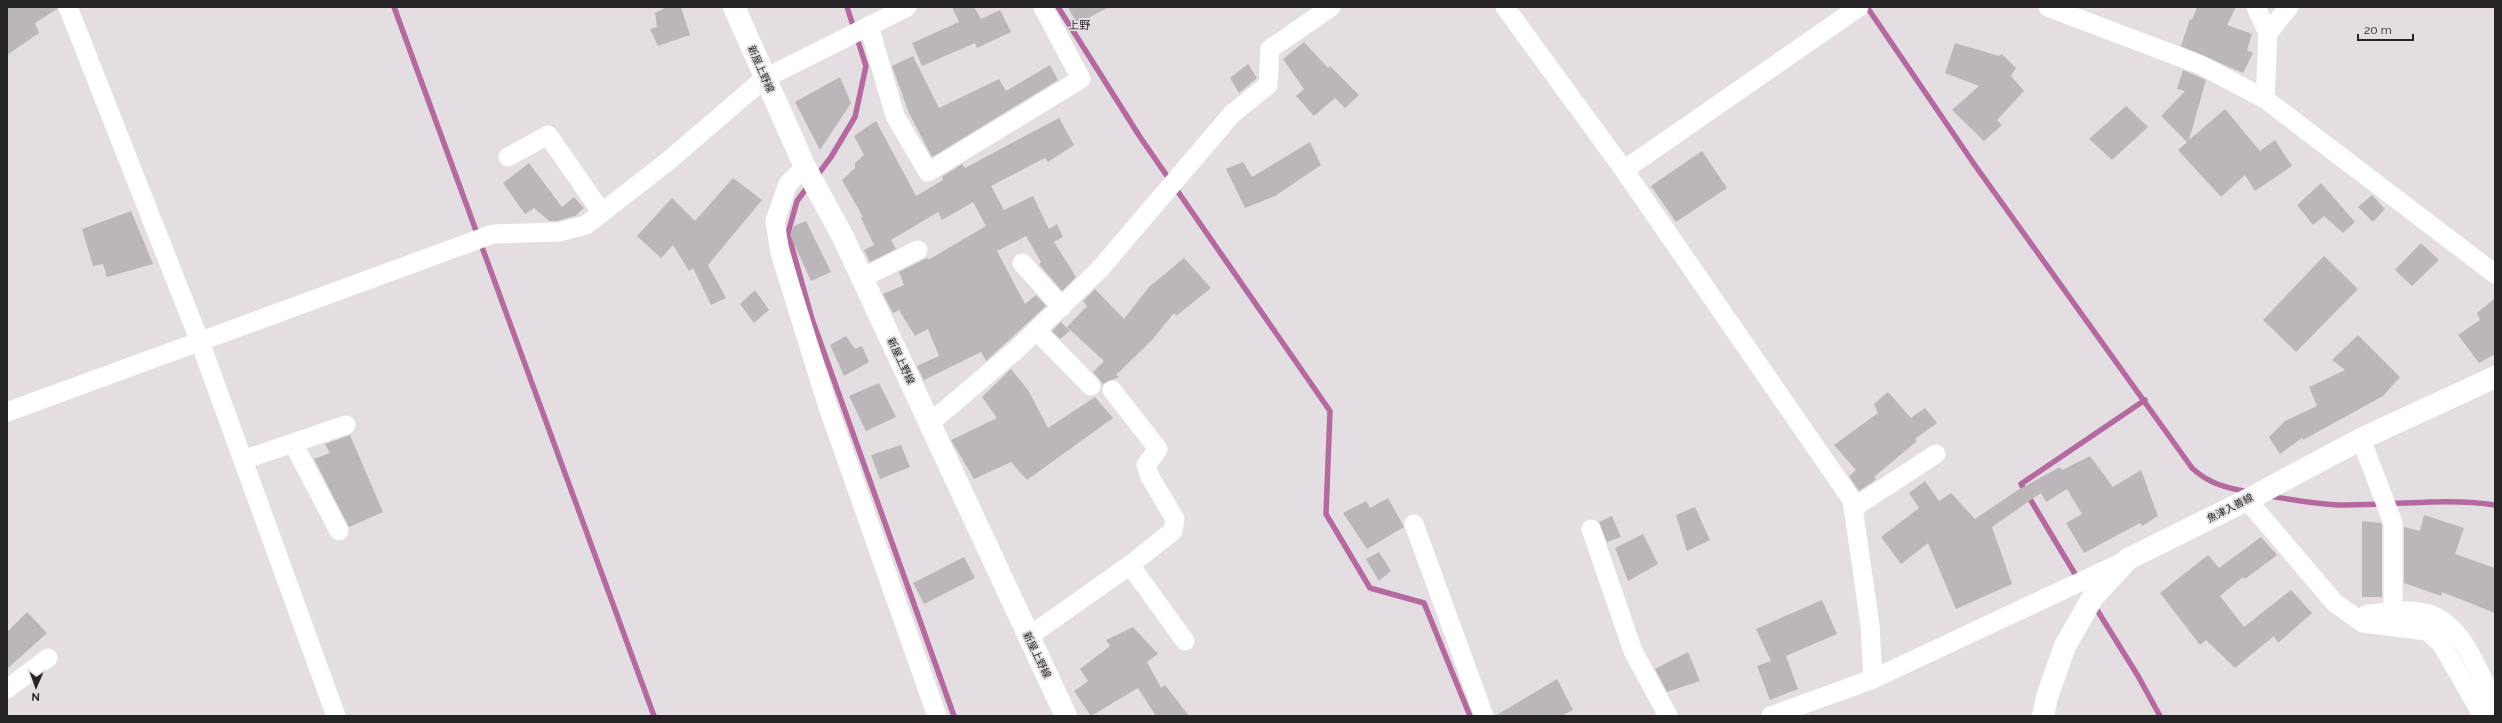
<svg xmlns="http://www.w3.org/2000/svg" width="2502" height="723" viewBox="0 0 2502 723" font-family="Raleway,'Noto Sans JP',sans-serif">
<rect width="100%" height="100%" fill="#e4dee2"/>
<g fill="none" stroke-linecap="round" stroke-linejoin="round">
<g stroke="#b56a9f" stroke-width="5.5">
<path d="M394,7L654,716"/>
<path d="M1058,7L1140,137L1330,411L1326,514L1370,588L1424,603L1470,716"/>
<path d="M1867,7L1974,164L2192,468C2209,484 2227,488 2249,492"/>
<path d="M816,177L831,157L855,117L866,66L847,7"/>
<path d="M809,185L797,201L788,233L812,319L954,716"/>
<path d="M2269,496C2293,500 2316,504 2339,505C2391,506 2444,497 2495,505"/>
<path d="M2078,579L2021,484L2145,400"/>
<path d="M2094,605L2138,676L2160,716"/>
</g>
</g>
<g fill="#bbb6b9">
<path d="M7,7H57V9L35,23L39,33L7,55Z"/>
<path d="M667,7H681L690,35L658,46L650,29L657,27L655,13Z"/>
<path d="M952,7H974L981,19L1000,10L1011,32L977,48L975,43L922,66L912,43L959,22Z"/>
<path d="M1068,7H1109L1077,24Z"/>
<path d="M2197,7H2236L2227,25L2252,34L2247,50L2253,53L2243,73L2181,46L2190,19L2192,20Z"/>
<path d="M1304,42L1328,68L1330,66L1359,95L1345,108L1335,98L1314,116L1296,96L1304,89L1283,59Z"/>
<path d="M1955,43L1999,56L2002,54L2016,68L2011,76L2024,91L1997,120L2002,125L1984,141L1952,110L1979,86L1945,73Z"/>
<path d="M913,56L939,108L999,79L1006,91L1050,65L1058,80L932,157L909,113L892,66Z"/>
<path d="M1248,64L1257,78L1239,93L1230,78Z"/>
<path d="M2183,70L2206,80L2189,140L2225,109L2260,151L2275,140L2292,166L2255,191L2245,175L2221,197L2178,150L2187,142L2161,116L2185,91L2177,89Z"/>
<path d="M840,77L851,103L820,150L795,102Z"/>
<path d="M2126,106L2148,127L2112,160L2089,139Z"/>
<path d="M1059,118L1074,145L1048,162L1045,158L991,186L1004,210L1033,196L1049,229L1057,224L1063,237L1054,242L1076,277L1062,291L1039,264L1041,262L1026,236L997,251L1025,304L1036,295L1046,306L986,361L981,352L924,380L917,366L939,356L928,329L915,336L899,310L893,313L883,294L904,285L899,272L927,258L928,260L986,226L973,202L942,220L938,212L891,240L896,249L870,262L864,250L874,245L861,218L863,217L842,180L855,168V163L864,155L854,136L876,121L916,196L943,180L942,177L962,164L965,168Z"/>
<path d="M1310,142L1321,165L1275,196L1245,208L1226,169L1243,162L1252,177Z"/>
<path d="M1702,151L1727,188L1676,222L1651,186Z"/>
<path d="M529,163L562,207L574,197L584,208L575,216L557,221H549L534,208L525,214L503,183Z"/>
<path d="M733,178L762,200L708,265L726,298L711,305L693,268L689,271L673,245L661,258L637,236L672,198L695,221Z"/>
<path d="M2321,183L2355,222L2343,233L2324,216L2313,225L2297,205Z"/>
<path d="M2372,195L2385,209L2373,222L2358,207Z"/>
<path d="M131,211L153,264L107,277L103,264L93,266L82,229Z"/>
<path d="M806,221L831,272L811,281L790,235L794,226Z"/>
<path d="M2421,243L2439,260L2412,286L2395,270Z"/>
<path d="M2324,256L2358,289L2296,352L2263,320Z"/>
<path d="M1184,258L1211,288L1176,316L1174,313L1152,340L1116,375L1119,377L1103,384L1093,372L1104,361L1067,327L1087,306L1083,301L1095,289L1124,319L1149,287Z"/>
<path d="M755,290L769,310L754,323L740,304Z"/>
<path d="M2495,298V354L2479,363L2458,335L2480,320L2477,313Z"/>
<path d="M1061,322L1070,331L1060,339L1052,331Z"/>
<path d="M2358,335L2400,377L2383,396L2303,440L2302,438L2280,454L2269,437L2285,421L2317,406L2309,387L2345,370L2332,360Z"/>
<path d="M846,336L855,349L862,346L869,362L844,376L830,345Z"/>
<path d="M1011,369L1028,390L1048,428L1095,397L1113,418L1027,480L1011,462L974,479L951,440L997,418L982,397Z"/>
<path d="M879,383L896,417L866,431L849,396Z"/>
<path d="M1888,392L1911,418L1925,408L1937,423L1915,439L1917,441L1874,477L1876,479L1874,481L1859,491L1849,476L1856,470L1834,445L1878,413L1874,404Z"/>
<path d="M350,435L383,512L349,527L314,459L330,453L325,444Z"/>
<path d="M901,445L910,467L880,479L871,455Z"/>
<path d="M2090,456L2113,487L2141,470L2158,516L2142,526L2140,523L2084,553L2066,523L2082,514L2067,489L2046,502L2041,493L1992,527L2012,584L1956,609L1928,543L1901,564L1881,537L1919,508L1909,493L1925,481L1939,501L1951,493L1975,519L2018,490L2060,467L2062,470Z"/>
<path d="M1388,498L1404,527L1367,549L1343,513L1366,501L1370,508Z"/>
<path d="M1695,507L1710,540L1687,551L1676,515Z"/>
<path d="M2424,515L2464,528L2455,554L2495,568V613L2442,592L2441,596L2404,583V527L2420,531Z"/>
<path d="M1612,516L1621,537L1607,542L1599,522Z"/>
<path d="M2362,521L2381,523L2382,525V597H2362Z"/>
<path d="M1643,534L1658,564L1628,581L1615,548Z"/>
<path d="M2261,537L2277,555L2245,579L2243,577L2220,596L2244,627L2291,590L2312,613L2278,643L2274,636L2235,668L2206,640L2200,645L2160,593L2208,555L2219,568Z"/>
<path d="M1379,552L1391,571L1379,581L1366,559Z"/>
<path d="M964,557L975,578L924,604L913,583Z"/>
<path d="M1822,600L1837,634L1786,656L1798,689L1770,700L1757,666L1771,661L1756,629Z"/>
<path d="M27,612L47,633L7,669V632Z"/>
<path d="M1133,627L1158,654L1147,662L1161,688L1165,685L1189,716H1156L1138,688L1091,716L1074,691L1088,681L1080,669L1110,646L1106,640Z"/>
<path d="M1688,652L1700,681L1667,692L1655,669Z"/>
<path d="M1557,679L1573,710L1561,716H1495Z"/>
</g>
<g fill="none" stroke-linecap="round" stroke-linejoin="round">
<g stroke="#fff" stroke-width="19">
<path d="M68,7L200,342L336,716"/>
<path d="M1505,7L1624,170L1852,500L1870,625L1873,679"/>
<path d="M2048,7L2201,65L2265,99L2495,274"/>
<path d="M2256,7L2268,33L2265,99"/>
<path d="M869,26L895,116L928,172L1081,79L1043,7"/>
<path d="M2268,33L2289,7"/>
<path d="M508,157L548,135L602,213"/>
<path d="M805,167L788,184L775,221L780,253L827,404L937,716"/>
<path d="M1624,170L1859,7"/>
<path d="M1022,263L1062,307"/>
<path d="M862,278L918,250"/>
<path d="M1037,331L1091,386"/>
<path d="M7,412L493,234L559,232L586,225L667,162L765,78L907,7"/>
<path d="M930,423L1016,350L1099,270L1232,114L1268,85L1270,49L1331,7"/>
<path d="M2361,439L2393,523V612"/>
<path d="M293,443L339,531"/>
<path d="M243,460L346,425"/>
<path d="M2247,500L2335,603L2363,623L2427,631L2441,643L2483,716"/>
<path d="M1853,508L1936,454"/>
<path d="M1414,524L1484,716"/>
<path d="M1591,529L1633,651L1668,716"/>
<path d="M1130,565L1185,641"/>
<path d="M2367,614C2384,613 2402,609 2419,612C2462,617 2478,672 2495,705"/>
<path d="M1028,637L1130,565L1173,531L1175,519L1150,477L1146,465L1158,449L1112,390"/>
<path d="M7,689L48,658"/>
<path d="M1771,716L1873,679L2125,561"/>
</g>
<g stroke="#fff" stroke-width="22">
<path d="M734,7L805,167L843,237L1066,716"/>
<path d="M2043,716L2047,697L2065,646L2093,597L2128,559L2247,500L2361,439L2495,377"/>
</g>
</g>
<g text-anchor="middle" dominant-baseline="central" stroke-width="3.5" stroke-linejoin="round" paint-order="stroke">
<g font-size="10" fill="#252325" stroke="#e4dee2">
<text transform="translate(761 69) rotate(66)">新屋上野線</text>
<text transform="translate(901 361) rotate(65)">新屋上野線</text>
<text transform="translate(2230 508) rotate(-27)">魚津入善線</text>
<text transform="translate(1037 655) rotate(64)">新屋上野線</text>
</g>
<g font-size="11" fill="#252325" stroke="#e4dee2">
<text x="1079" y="25">上野</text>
</g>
</g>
<rect width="2502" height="723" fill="none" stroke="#252325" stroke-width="16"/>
<g transform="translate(36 687) rotate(182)" stroke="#e4dee2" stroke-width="3" paint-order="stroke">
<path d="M0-3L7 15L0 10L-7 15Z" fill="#252325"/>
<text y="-6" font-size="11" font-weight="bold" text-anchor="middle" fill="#252325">N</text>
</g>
<path d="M2358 34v6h55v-6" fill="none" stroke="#252325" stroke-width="2"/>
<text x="2364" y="34" font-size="12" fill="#252325" stroke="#e4dee2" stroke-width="3" paint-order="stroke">20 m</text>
</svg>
